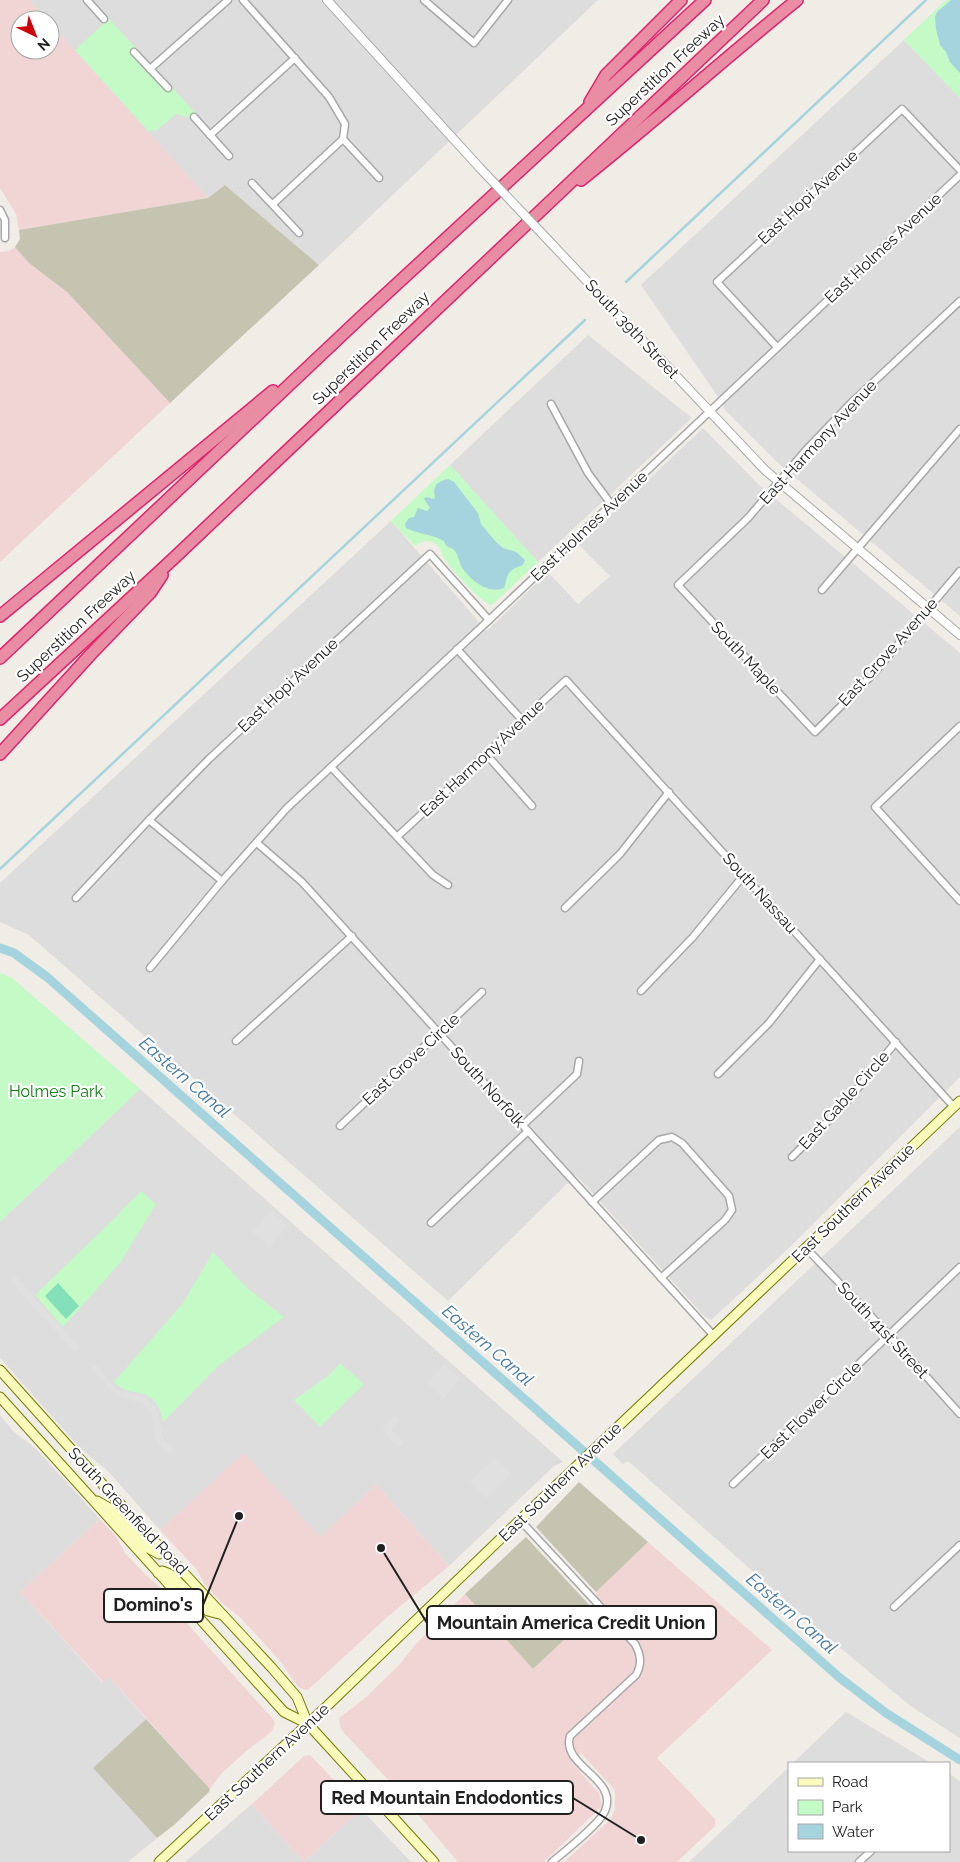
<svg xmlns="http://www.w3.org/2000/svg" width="960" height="1862" viewBox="0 0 960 1862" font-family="Raleway,sans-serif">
<rect width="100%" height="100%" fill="#f0ece6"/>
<g fill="#dedddd">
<path d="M29,0H598L319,265L225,185L208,198L50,23V20H47Z"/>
<path d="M904,40L960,98V616L778,463L726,411L714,391L641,285Z"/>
<path d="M588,335L692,418L538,562L450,465Z"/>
<path d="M703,428L758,484L960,653V1077L792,1245L711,1320L705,1317L576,1175L448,1301L29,935L0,922V883L391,521L487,631L548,572L578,604L610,576L579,545Z"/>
<path d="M140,1089L563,1462L554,1466L449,1566L376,1485L320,1538L244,1454L160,1530L108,1471L81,1449L0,1358V1222Z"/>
<path d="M960,1127V1738L912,1707L828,1638L628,1461L623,1464L613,1454Z"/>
<path d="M0,1415L13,1431L35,1448L100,1519L20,1592L102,1682L109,1677L146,1719L93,1768L157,1838L128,1862H0Z"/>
<path d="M846,1712L931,1763H793Z"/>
<path d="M789,1767V1851H949V1774L960,1781V1862H689Z"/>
<path d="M252,1804L304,1862H185Z"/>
<path d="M361,1809L411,1862H304Z"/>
</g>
<g fill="#f1d5d5">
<path d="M0,0H29L47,20H20V50H50V23L208,198L19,230L16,214L0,188Z"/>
<path d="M15,247L29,263L67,292L170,403L0,562V252L9,251Z"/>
<path d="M244,1453L320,1537L376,1485L449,1566L385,1619L309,1689L305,1690L298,1687L282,1663L240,1617L222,1603L206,1586L197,1570L160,1530Z"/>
<path d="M100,1519L117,1538L125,1553L146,1575L164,1591L191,1628L273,1719L275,1723L272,1731L244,1753L221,1774L210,1789L109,1677L103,1682L20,1592Z"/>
<path d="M648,1542L772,1650L657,1758L715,1819V1826L677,1862H564L610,1820L615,1810V1793L613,1788L581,1753L571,1762L599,1793L602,1806L544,1862H458L394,1786L344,1733L340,1726L339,1718L364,1699L400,1664L415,1645L465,1594L533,1669L595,1611L596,1592Z"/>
<path d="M310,1755L361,1809L304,1862L252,1804L304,1756Z"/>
</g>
<g fill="#c5c4b1">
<path d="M225,185L319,265L170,403L67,292L29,263L15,247L20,239L19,230L208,198Z"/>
<path d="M579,1482L648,1542L596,1592L536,1527Z"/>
<path d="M526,1537L595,1611L533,1669L465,1594Z"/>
<path d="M146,1719L210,1789L209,1792L174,1825L157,1838L93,1768Z"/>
</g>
<g fill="#c3fac5">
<path d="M946,0H960V98L904,40Z"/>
<path d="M109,19L135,47L130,52L167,92L173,88L195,113L190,118L176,114L157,130L148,131L75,50Z"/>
<path d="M450,465L538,562L494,603L490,605C477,598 455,573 446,561C441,556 442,548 436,544C429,539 422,541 415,546L391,521Z"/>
<path d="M0,973L12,978L140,1089L0,1222Z"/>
<path d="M141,1191L156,1204L120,1263L63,1327L35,1295L121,1212V1211Z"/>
<path d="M213,1252L246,1287L284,1317L218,1366L163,1422C156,1381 130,1401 114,1382L183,1303Z"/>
<path d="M340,1363L364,1384L320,1427L294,1400L328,1376Z"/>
</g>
<path fill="#83e0b8" d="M58,1283L79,1306L66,1319L45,1296Z"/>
<g fill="#e0e0e0">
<path d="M271,1211L287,1226L269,1247L252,1232Z"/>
<path d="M15,1276L80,1348L75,1353L10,1281Z"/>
<path d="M95,1364L118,1390L144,1397L155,1407L158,1413L163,1438L174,1450L169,1455L156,1441L152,1413L147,1407L141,1403L120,1397L113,1393L90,1368Z"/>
<path d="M444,1364L461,1379L444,1398L427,1383Z"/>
<path d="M394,1415L399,1419L391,1429L404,1443L399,1447L382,1429Z"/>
<path d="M495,1458L512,1473L486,1499L470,1482Z"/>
</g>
<g fill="#a6d4de">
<path d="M951,0H960V73L950,62L946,52L940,45L936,29L935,17L937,12Z"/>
<path d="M448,479L454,482L478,513L481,524L496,542L503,548L516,552L525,560L523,565C506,571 509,573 504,588C488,595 469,579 461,566C459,561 458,555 455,551C451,546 446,549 444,541C432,534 418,534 406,528L405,524L409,518L414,517L418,508L427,511L430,508L424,499L426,497L434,499L435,497C432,487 437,481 448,479Z"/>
</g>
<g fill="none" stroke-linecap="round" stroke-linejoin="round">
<g stroke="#a6d4de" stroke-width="2.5">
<path d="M626,282L926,0"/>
<path d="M0,869L585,320"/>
</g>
<path stroke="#a6d4de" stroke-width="9" d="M0,948L14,953L47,977L840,1678L886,1713L960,1760"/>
<defs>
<g id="minor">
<path d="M87,0L104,19"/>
<path d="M243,0L329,97L345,124L343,139L273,204"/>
<path d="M424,0L474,43L508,0"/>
<path d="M134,52L168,88"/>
<path d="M150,69L228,0"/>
<path d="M194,117L229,156"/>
<path d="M210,135L295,58"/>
<path d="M343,139L379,178"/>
<path d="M252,183L299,233"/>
<path d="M0,210L5,220V238"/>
<path d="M960,301L850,404L807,449L748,518L678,585L815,732L874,673L960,571"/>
<path d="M777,347L717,282L902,109L960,170"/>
<path d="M551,404L588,473L611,504"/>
<path d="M822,590L960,429"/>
<path d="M457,649L523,721"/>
<path d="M960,726L875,807L960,901"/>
<path d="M486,754L532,806"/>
<path d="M331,767L433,875L448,885"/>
<path d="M149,820L222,881"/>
<path d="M398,836L566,680L954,1107"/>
<path d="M257,843L302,882L714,1336"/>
<path d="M76,898L149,820L209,759L430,554L489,620"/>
<path d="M565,908L620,854L669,792"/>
<path d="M150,968L222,881L287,808L489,620L960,175"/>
<path d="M641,991L693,937L744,875"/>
<path d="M236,1041L352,936"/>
<path d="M718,1074L769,1023L820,959"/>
<path d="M523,1125L577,1074L579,1061"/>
<path d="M340,1126L482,992"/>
<path d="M792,1157L843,1106L896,1042"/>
<path d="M592,1202L659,1140L672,1137L682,1143L729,1196L732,1210L725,1220L661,1278"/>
<path d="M431,1223L528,1131"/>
<path d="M806,1248L889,1335L960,1414"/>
<path d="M733,1484L960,1267"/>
<path d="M520,1520L635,1644C641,1655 642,1664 636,1675L570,1736C561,1767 619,1778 605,1811C599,1825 565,1851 552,1862"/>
<path d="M894,1607L960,1545"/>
<path d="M859,1862L871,1851"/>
</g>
<g id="tertiary">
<path d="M327,0L479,167"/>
<path d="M549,241L765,470L960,635"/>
</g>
<g id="secondary">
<path d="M0,1370L132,1517L272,1668L297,1697L308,1724L434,1862"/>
<path d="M0,1397L284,1712L308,1724"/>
<path d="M97,1501L111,1509L146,1547L159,1554L165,1552"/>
<path d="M158,1573L162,1571L170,1574L208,1611L223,1615"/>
<path d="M159,1862L326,1707L520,1520L960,1101"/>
</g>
<g id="motorway">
<path d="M590,102L606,75L681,0"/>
<path d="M581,180C654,122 724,59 797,0"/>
<path d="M0,616L273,391"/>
<path d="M0,658L360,318L705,0"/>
<path d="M0,719L173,559L763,0"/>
<path d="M0,754L91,654L150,593L162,575"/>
</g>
</defs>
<use href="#minor" stroke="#a7a7a7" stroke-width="9"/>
<use href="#tertiary" stroke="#a7a7a7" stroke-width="10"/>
<use href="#secondary" stroke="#737a03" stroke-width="11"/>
<use href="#motorway" stroke="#de246d" stroke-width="14"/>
<use href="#minor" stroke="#fff" stroke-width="6"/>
<use href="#tertiary" stroke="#fff" stroke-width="8"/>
<use href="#secondary" stroke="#fafaba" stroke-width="9"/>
<use href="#motorway" stroke="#e88da3" stroke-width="11"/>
<defs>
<path id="tertiary-bridge" d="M479,167L549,241"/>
</defs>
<use href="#tertiary-bridge" stroke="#a7a7a7" stroke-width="10" stroke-linecap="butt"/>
<use href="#tertiary-bridge" stroke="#fff" stroke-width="8"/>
</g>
<g text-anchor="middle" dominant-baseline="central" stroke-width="4.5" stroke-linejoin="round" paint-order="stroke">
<g font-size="16" fill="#202020" stroke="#fff">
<text transform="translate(665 70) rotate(-43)">Superstition Freeway</text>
<text transform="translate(808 197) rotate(-43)">East Hopi Avenue</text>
<text transform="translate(883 248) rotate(-43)">East Holmes Avenue</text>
<text transform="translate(632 329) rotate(47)">South 39th Street</text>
<text transform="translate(371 348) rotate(-44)">Superstition Freeway</text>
<text transform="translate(818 442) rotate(-47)">East Harmony Avenue</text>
<text transform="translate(589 526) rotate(-43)">East Holmes Avenue</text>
<text transform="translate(76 626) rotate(-43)">Superstition Freeway</text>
<text transform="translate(888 652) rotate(-48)">East Grove Avenue</text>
<text transform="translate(746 658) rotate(47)">South Maple</text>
<text transform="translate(288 685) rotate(-43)">East Hopi Avenue</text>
<text transform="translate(482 758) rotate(-43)">East Harmony Avenue</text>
<text transform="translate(760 893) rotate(48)">South Nassau</text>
<text transform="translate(411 1059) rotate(-43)">East Grove Circle</text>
<text transform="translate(488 1087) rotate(48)">South Norfolk</text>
<text transform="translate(844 1100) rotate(-48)">East Gable Circle</text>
<text transform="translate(853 1203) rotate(-44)">East Southern Avenue</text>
<text transform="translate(883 1330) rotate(47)">South 41st Street</text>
<text transform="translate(811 1410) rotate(-44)">East Flower Circle</text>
<text transform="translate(560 1482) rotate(-44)">East Southern Avenue</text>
<text transform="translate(128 1511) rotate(47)">South Greenfield Road</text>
<text transform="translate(267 1762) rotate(-43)">East Southern Avenue</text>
</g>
<g font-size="16" fill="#0a810e" stroke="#fff">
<text x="56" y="1091">Holmes Park</text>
</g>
<g font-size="18" font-style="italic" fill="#4478a1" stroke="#fff">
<text transform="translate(185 1077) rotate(41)">Eastern Canal</text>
<text transform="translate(488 1345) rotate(41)">Eastern Canal</text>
<text transform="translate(792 1613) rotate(41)">Eastern Canal</text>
</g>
</g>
<path fill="none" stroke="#202020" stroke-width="2" d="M239 1516L203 1605M381 1548L427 1623M641 1840L573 1798"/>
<g fill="#202020" stroke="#fff" stroke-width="2">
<circle cx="239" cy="1516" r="5"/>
<circle cx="381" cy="1548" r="5"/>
<circle cx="641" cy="1840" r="5"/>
</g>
<g fill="#fff" stroke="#202020" stroke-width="2">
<rect x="104" y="1589" width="99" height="33" rx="5"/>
<rect x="427" y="1606" width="289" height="33" rx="5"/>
<rect x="321" y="1781" width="252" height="33" rx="5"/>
</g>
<g font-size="18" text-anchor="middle" font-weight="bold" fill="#202020">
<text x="153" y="1611">Domino's</text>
<text x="571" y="1629">Mountain America Credit Union</text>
<text x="447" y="1804">Red Mountain Endodontics</text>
</g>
<rect x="788" y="1762" width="162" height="90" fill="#ffffff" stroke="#a6a6a6"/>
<rect x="798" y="1778" width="25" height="8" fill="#fafaba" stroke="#a6a6a6"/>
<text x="832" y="1787" font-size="15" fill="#202020">Road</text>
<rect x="798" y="1800" width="25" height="15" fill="#c3fac5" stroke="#a6a6a6"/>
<text x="832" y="1812" font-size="15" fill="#202020">Park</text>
<rect x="798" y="1824" width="25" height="15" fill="#a6d4de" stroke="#a6a6a6"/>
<text x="832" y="1837" font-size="15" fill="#202020">Water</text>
<g transform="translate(35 35) rotate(137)"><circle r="24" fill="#ffffff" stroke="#a6a6a6"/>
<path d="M0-4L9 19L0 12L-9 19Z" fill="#cf000a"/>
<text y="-8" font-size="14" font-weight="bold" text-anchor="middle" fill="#202020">N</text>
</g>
</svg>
